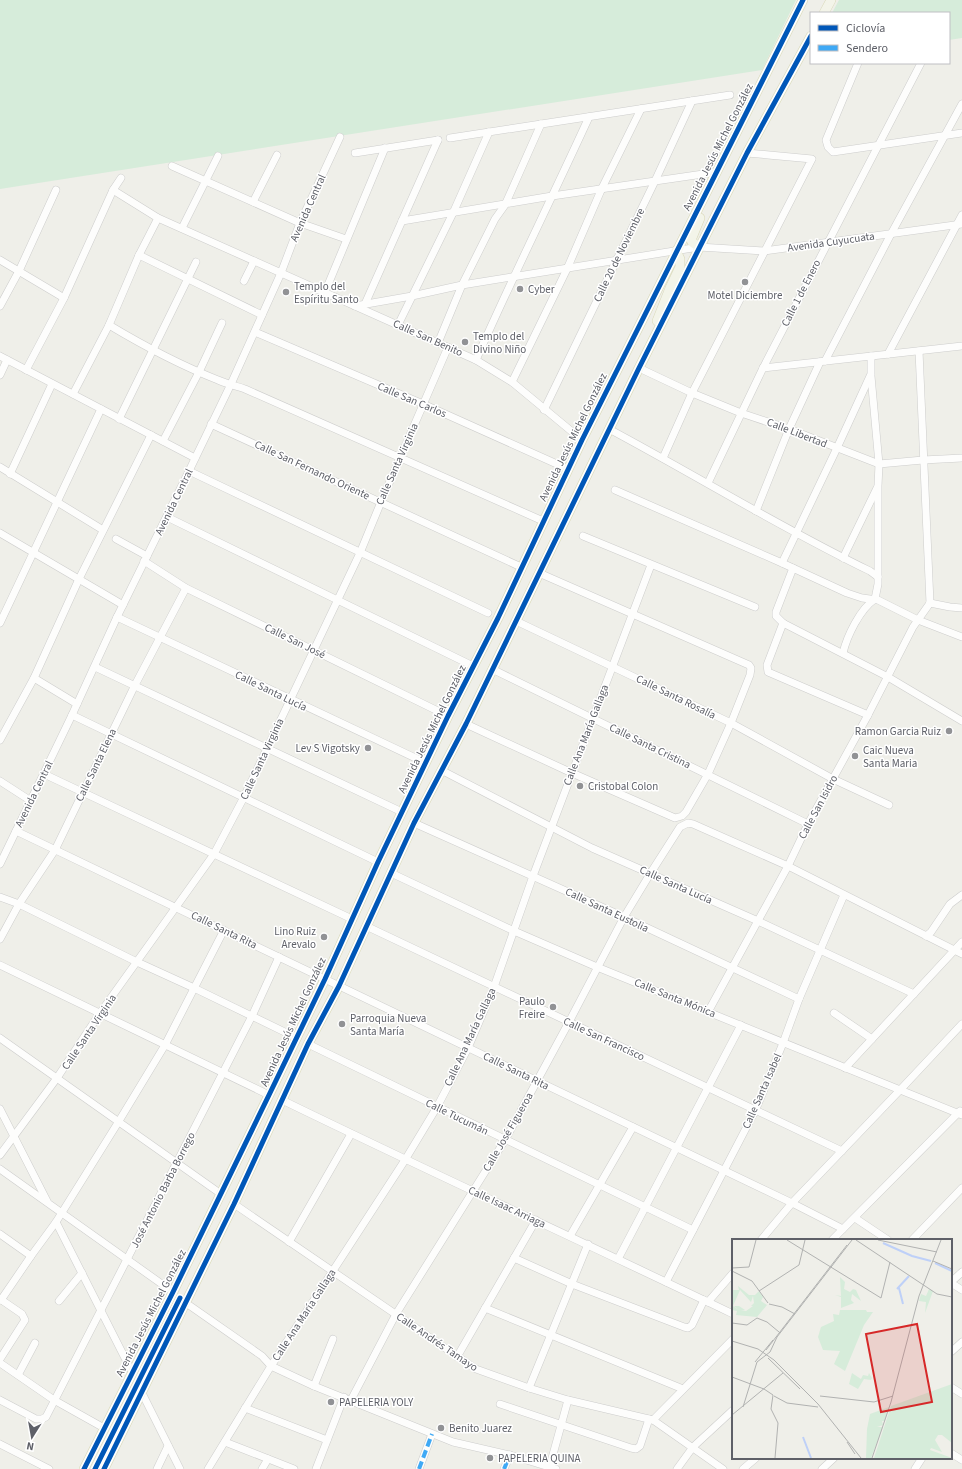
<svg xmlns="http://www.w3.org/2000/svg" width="962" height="1469" viewBox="0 0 962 1469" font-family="'Source Sans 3',sans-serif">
<rect width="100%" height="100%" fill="#efefe9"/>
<g fill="#d6ecda">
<path d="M0,0H796L762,70L0,189Z"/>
<path d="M839,0H962V38L949,40V13H832Z"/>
</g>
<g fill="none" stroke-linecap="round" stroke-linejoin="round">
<defs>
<g id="minor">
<path d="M858,63L826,140L828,147L833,152L962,133"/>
<path d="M450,138L730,95"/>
<path d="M355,153L438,140"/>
<path d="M172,166L300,223L346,239"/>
<path d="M113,190L158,218L476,360L512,382L582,440"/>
<path d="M253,202L277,155"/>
<path d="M402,221L552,196L717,172"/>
<path d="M182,228L218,156"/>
<path d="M139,255L262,315"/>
<path d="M0,260L64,298"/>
<path d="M244,281L254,261"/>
<path d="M325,292L385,148"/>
<path d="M365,304L438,140"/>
<path d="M0,306L19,271L56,190"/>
<path d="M355,306L412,296L462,285L699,247L764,251L962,224"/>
<path d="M109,325C144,346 180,365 218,380C227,384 236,386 245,389L543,521"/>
<path d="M398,325L453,213L489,132"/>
<path d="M255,332L423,404L568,469"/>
<path d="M438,343L462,285L495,219L505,205L541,124"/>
<path d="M919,351L930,603"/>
<path d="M888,354L962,215"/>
<path d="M0,356L195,458"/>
<path d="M476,360C512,278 552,198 589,117"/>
<path d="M825,361L891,234L962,104"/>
<path d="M639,368L692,393L741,413L789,429L879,464L923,460L962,458"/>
<path d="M763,368L962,346"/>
<path d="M26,370L64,298L113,190L121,178"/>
<path d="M0,375L7,360"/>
<path d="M871,376L879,464L878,486V584L875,599"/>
<path d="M512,382L567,269L602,188L641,109"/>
<path d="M73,394L109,325L139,255L158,218"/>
<path d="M544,410L655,181L692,101"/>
<path d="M119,419L196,262"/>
<path d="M211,424L521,567"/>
<path d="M609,429C697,476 781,528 870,571L878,577"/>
<path d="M163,441L199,372L222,323"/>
<path d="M663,458L692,393L812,159L747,153"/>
<path d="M0,467L103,530"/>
<path d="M189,471L488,613"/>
<path d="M10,474L52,384"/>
<path d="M708,483L763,368L921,63"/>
<path d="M615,490L782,563L847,593L862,598L878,600L918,620L962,637"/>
<path d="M756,511L789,429L820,362"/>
<path d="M167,517L473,666"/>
<path d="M0,533L123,605"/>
<path d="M583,536L755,607"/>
<path d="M116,539L147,556"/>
<path d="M843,558L877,488"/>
<path d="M144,561L186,588L448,716"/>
<path d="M782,563L837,448L871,374V356"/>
<path d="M793,568L776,612V616L783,623L888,677L962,721"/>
<path d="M930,603L950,607L962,608"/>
<path d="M117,617L426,763"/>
<path d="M516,621L731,723L833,779L889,805"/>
<path d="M0,623L101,409"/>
<path d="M783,623L767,665L768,672L868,715"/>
<path d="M843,653C847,636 860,609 875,599"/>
<path d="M95,667L402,812"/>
<path d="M492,669L808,824"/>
<path d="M34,678L77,704"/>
<path d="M72,715L378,862"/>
<path d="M466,724L572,773L675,818L682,816L686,812L708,774L731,723L750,675L751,668L749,665L539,573"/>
<path d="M0,740L34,678L79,579L151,435"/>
<path d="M441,770L592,848L758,921L914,994"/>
<path d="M44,774L352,919"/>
<path d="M0,781L31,801"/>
<path d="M414,823L624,917L799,999"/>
<path d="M16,831L792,1203L843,1229"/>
<path d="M0,864L72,715L117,617L189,471L231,384L281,273L300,223L340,137"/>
<path d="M391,873L514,931L597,967L962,1115"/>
<path d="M0,897L19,904L137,962L194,988L297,1038"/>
<path d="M366,926L842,1151"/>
<path d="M926,936L931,932L950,904L962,895"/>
<path d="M0,939L19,904L55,850L135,685L186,588"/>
<path d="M0,965L269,1095"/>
<path d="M708,1012L788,866L808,824L868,715L913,627L930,603"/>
<path d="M834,1013L872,1039"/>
<path d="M0,1038L221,1194"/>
<path d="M308,1044L693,1230"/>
<path d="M845,1068L962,942"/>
<path d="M282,1100C432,1173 583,1242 733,1314"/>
<path d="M0,1109L47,1201"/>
<path d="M0,1155L57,1078L100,1013L214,854L244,797L360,553L381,502L448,347"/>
<path d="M0,1169L173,1292"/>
<path d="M234,1204L476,1369L529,1388L568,1400L653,1420L723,1469"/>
<path d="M855,1218L888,1240"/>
<path d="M56,1222L132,1372"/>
<path d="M0,1234L31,1256"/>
<path d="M570,1236L633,1127"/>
<path d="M761,1240L792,1203L901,1089L962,1024"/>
<path d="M832,1240L960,1111"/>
<path d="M912,1240L962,1188"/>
<path d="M289,1242L351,1134"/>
<path d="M514,1258L572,1284L684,1327L688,1328L692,1325L704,1300"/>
<path d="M618,1259L741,1025"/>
<path d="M666,1282L756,1109L783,1043L799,999L844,895"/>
<path d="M951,1282L962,1272"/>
<path d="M951,1283L962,1290"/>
<path d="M0,1299L22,1314L25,1320L0,1359"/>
<path d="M1,1300L31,1256L56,1222L119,1121L165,1045L224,930"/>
<path d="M59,1301L82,1273"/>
<path d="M708,1302L733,1273"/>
<path d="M186,1303L262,1356L271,1366L314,1386L453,1442L510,1455L556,1469"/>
<path d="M485,1308L683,1389"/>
<path d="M951,1352L962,1342"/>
<path d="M457,1357L536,1220"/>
<path d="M0,1363L54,1400L104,1428"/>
<path d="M18,1375L35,1343"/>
<path d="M314,1386L333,1339"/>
<path d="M951,1387L962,1394"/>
<path d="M529,1388L588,1244"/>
<path d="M141,1391L180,1469"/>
<path d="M0,1400L36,1419H42L46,1417L252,1016L279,957"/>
<path d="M351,1400L396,1314L505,1140L569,1022L624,917L650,874L680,827L688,823L693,824L788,866L962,954"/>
<path d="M500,1404L631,1448L636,1449L640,1446L649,1419"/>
<path d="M245,1408L327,1440"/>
<path d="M653,1420L733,1339"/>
<path d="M225,1442L294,1469"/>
<path d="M0,1444L49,1469"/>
<path d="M951,1453L962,1460"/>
<path d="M157,1469L168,1446"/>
<path d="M208,1469L271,1366L405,1160L437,1107L468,1048L494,987L533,876L651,565"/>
<path d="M262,1469L268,1459"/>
<path d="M316,1469L344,1397"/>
<path d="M419,1469L432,1434"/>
<path d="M504,1469L510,1455"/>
<path d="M549,1469L568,1400"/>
<path d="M677,1469L693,1447L733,1410"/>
<path d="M743,1469L756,1458"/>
<path d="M822,1469L834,1458"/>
<path d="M915,1469L922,1458"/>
</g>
<g id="major">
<path d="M824,13L831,0"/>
<path d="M699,247L692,242L691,240L700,218"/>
<path d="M657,321L670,288L680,267V259L676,251"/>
<path d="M84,1469L173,1292L269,1095L325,979L378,862L448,716L498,618L582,440L803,0"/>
<path d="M104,1469L234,1204L308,1044L339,986L414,823L466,724L639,368L747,153L811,36"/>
</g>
</defs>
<use href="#minor" stroke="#cdcdcc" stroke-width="8"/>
<use href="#major" stroke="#d8d7b6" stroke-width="10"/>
<use href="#minor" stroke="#fdfdfc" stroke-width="7"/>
<use href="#major" stroke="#f3f4e9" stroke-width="9"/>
<g stroke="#3fa9f5" stroke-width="4" stroke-dasharray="8 4" stroke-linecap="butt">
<path d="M419,1469L432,1434"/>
<path d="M504,1469L510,1455"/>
</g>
<defs>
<g id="cycleway">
<path d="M84,1469L173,1292L269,1095L325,979L378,862L448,716L498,618L582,440L803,0"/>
<path d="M95,1469L180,1298"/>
<path d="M104,1469L234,1204L308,1044L339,986L414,823L466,724L639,368L747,153L811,36"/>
</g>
</defs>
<use href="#cycleway" stroke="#fff" stroke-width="8"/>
<use href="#cycleway" stroke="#0057b8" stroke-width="5"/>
</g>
<g fill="#919295" stroke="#fff" stroke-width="1.5">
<circle cx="745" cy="282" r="4"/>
<circle cx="520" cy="289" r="4"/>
<circle cx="286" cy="292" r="4"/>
<circle cx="465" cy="342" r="4"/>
<circle cx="949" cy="731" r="4"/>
<circle cx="368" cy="748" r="4"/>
<circle cx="855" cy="756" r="4"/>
<circle cx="580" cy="786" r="4"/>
<circle cx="324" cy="937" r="4"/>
<circle cx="553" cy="1007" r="4"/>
<circle cx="342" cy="1024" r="4"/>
<circle cx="331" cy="1402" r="4"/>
<circle cx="441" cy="1428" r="4"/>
<circle cx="490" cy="1458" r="4"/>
</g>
<g text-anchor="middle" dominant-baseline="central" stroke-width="3" stroke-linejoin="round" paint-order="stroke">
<g font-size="11" fill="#5e6068" stroke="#fff">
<text transform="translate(718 147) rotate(-63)">Avenida Jesús Michel González</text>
<text transform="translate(308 208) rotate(-66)">Avenida Central</text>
<text transform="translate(831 242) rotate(-8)">Avenida Cuyucuata</text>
<text transform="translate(619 255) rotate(-64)">Calle 20 de Noviembre</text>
<text transform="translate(801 293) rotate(-63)">Calle 1 de Enero</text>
<text transform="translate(428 338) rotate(24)">Calle San Benito</text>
<text transform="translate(412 400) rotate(23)">Calle San Carlos</text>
<text transform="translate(797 433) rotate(21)">Calle Libertad</text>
<text transform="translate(573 437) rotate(-64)">Avenida Jesús Michel González</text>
<text transform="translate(397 464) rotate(-66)">Calle Santa Virginia</text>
<text transform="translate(312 470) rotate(25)">Calle San Fernando Oriente</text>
<text transform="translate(174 502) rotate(-64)">Avenida Central</text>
<text transform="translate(295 641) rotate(26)">Calle San José</text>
<text transform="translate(271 691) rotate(26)">Calle Santa Lucía</text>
<text transform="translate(676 697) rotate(26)">Calle Santa Rosalía</text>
<text transform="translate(432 729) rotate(-64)">Avenida Jesús Michel González</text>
<text transform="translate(586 735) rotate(-69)">Calle Ana María Gallaga</text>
<text transform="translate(650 746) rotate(26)">Calle Santa Cristina</text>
<text transform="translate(262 759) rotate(-65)">Calle Santa Virginia</text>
<text transform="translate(96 765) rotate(-64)">Calle Santa Elena</text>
<text transform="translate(34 794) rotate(-64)">Avenida Central</text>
<text transform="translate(818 807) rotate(-62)">Calle San Isidro</text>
<text transform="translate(676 885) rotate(24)">Calle Santa Lucía</text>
<text transform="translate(607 910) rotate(25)">Calle Santa Eustolia</text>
<text transform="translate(224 930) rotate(26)">Calle Santa Rita</text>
<text transform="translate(675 998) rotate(22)">Calle Santa Mónica</text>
<text transform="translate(293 1022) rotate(-65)">Avenida Jesús Michel González</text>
<text transform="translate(89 1032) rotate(-56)">Calle Santa Virginia</text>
<text transform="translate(470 1037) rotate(-65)">Calle Ana María Gallaga</text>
<text transform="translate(604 1039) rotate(25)">Calle San Francisco</text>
<text transform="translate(516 1071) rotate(26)">Calle Santa Rita</text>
<text transform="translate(762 1091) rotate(-66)">Calle Santa Isabel</text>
<text transform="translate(457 1117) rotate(26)">Calle Tucumán</text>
<text transform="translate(508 1132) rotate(-60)">Calle José Figueroa</text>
<text transform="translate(163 1190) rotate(-63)">José Antonio Barba Borrego</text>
<text transform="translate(507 1207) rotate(25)">Calle Isaac Arriaga</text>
<text transform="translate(151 1313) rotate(-63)">Avenida Jesús Michel González</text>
<text transform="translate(304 1315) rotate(-57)">Calle Ana María Gallaga</text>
<text transform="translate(437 1342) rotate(34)">Calle Andrés Tamayo</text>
</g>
<g font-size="11" fill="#5e6068" stroke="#fff" text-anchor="start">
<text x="294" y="286">Templo del<tspan x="294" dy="13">Espíritu Santo</tspan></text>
<text x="528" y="289">Cyber</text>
<text x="745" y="295" text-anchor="middle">Motel Diciembre</text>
<text x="473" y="336">Templo del<tspan x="473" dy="13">Divino Niño</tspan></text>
<text x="941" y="731" text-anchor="end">Ramon Garcia Ruiz</text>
<text x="360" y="748" text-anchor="end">Lev S Vigotsky</text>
<text x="863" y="750">Caic Nueva<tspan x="863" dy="13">Santa Maria</tspan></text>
<text x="588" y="786">Cristobal Colon</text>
<text x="316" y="931" text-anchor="end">Lino Ruiz<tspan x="316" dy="13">Arevalo</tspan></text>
<text x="545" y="1001" text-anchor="end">Paulo<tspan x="545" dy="13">Freire</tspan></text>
<text x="350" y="1018">Parroquia Nueva<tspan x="350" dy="13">Santa María</tspan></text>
<text x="339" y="1402">PAPELERIA YOLY</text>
<text x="449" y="1428">Benito Juarez</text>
<text x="498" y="1458">PAPELERIA QUINA</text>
</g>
</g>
<g transform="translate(732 1239)">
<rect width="220" height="220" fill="#efefe9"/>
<path d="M108,38L113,43L112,50L118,53L121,50L124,51L129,62L120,55L119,61L122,64L109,69V58L103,56L109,57ZM6,47L17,56H23L27,52L31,58L29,62L35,66L25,78L4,76L5,72L0,71V51H7ZM8,51L19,63L21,57L22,64L19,67H21L14,72L9,71H13L7,67H2L7,71L1,67ZM197,50L201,52L193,74L194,63L187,62L189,55L194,57ZM108,71H134L135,73H141L132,86L113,132L102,125L108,112L91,111L86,98L89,88L102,82L101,75L107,76ZM120,134L129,140L131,136L136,137L137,134L140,139L139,141L132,140L126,150L117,145ZM220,145V204L210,196H206L203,201L210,213L199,209L198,211L220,219H142L159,167ZM157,168L153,182H150L151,186L145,188H151L139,219H134L135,190L138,175Z" fill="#d6ecda" fill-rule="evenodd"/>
<path fill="none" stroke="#bed0f8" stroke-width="2" d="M151,4L180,17L199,22M203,24L220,32M167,49L171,65M165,50L177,37M71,198L79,219"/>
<path fill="none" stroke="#b1b2b1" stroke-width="1" d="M55,1L149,59L158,23M124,1L205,55L220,58M146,1L205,13M201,22L220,30M0,29L17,28L24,1M0,32L20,42L36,64M27,52L67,26L73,1M37,65L50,68L63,75M0,84L15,86L25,79L35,83L47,93M0,102L26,110L42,121L86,165L129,219M34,111L115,6M36,119L68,150M23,123L41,101M0,138L32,150M32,150L41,156L39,170L46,184L43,219M42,157L55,164L86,168M88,157L142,163L161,157M11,168L25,123L38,113L45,98L120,1M0,176L51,134M115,203L123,215M140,219L159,163L187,57L209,1"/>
<path fill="#d62828" fill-opacity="0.15" stroke="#d62828" stroke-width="2" d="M185,85L200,163L149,173L134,95Z"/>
<rect width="220" height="220" fill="none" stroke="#5e6068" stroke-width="2"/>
</g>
<rect x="810" y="12" width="140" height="52" fill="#ffffff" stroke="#bfbfc3"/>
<rect x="818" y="25" width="20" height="6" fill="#0057b8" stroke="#bfbfc3"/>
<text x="846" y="32" font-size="12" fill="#5e6068">Ciclovía</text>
<rect x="818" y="45" width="20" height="6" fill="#3fa9f5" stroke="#bfbfc3"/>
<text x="846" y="52" font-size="12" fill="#5e6068">Sendero</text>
<g transform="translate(32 1437) rotate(191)" stroke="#ffffff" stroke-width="3" paint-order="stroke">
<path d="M0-3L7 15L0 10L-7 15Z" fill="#5e6068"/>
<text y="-6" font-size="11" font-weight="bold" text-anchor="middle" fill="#5e6068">N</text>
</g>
</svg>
